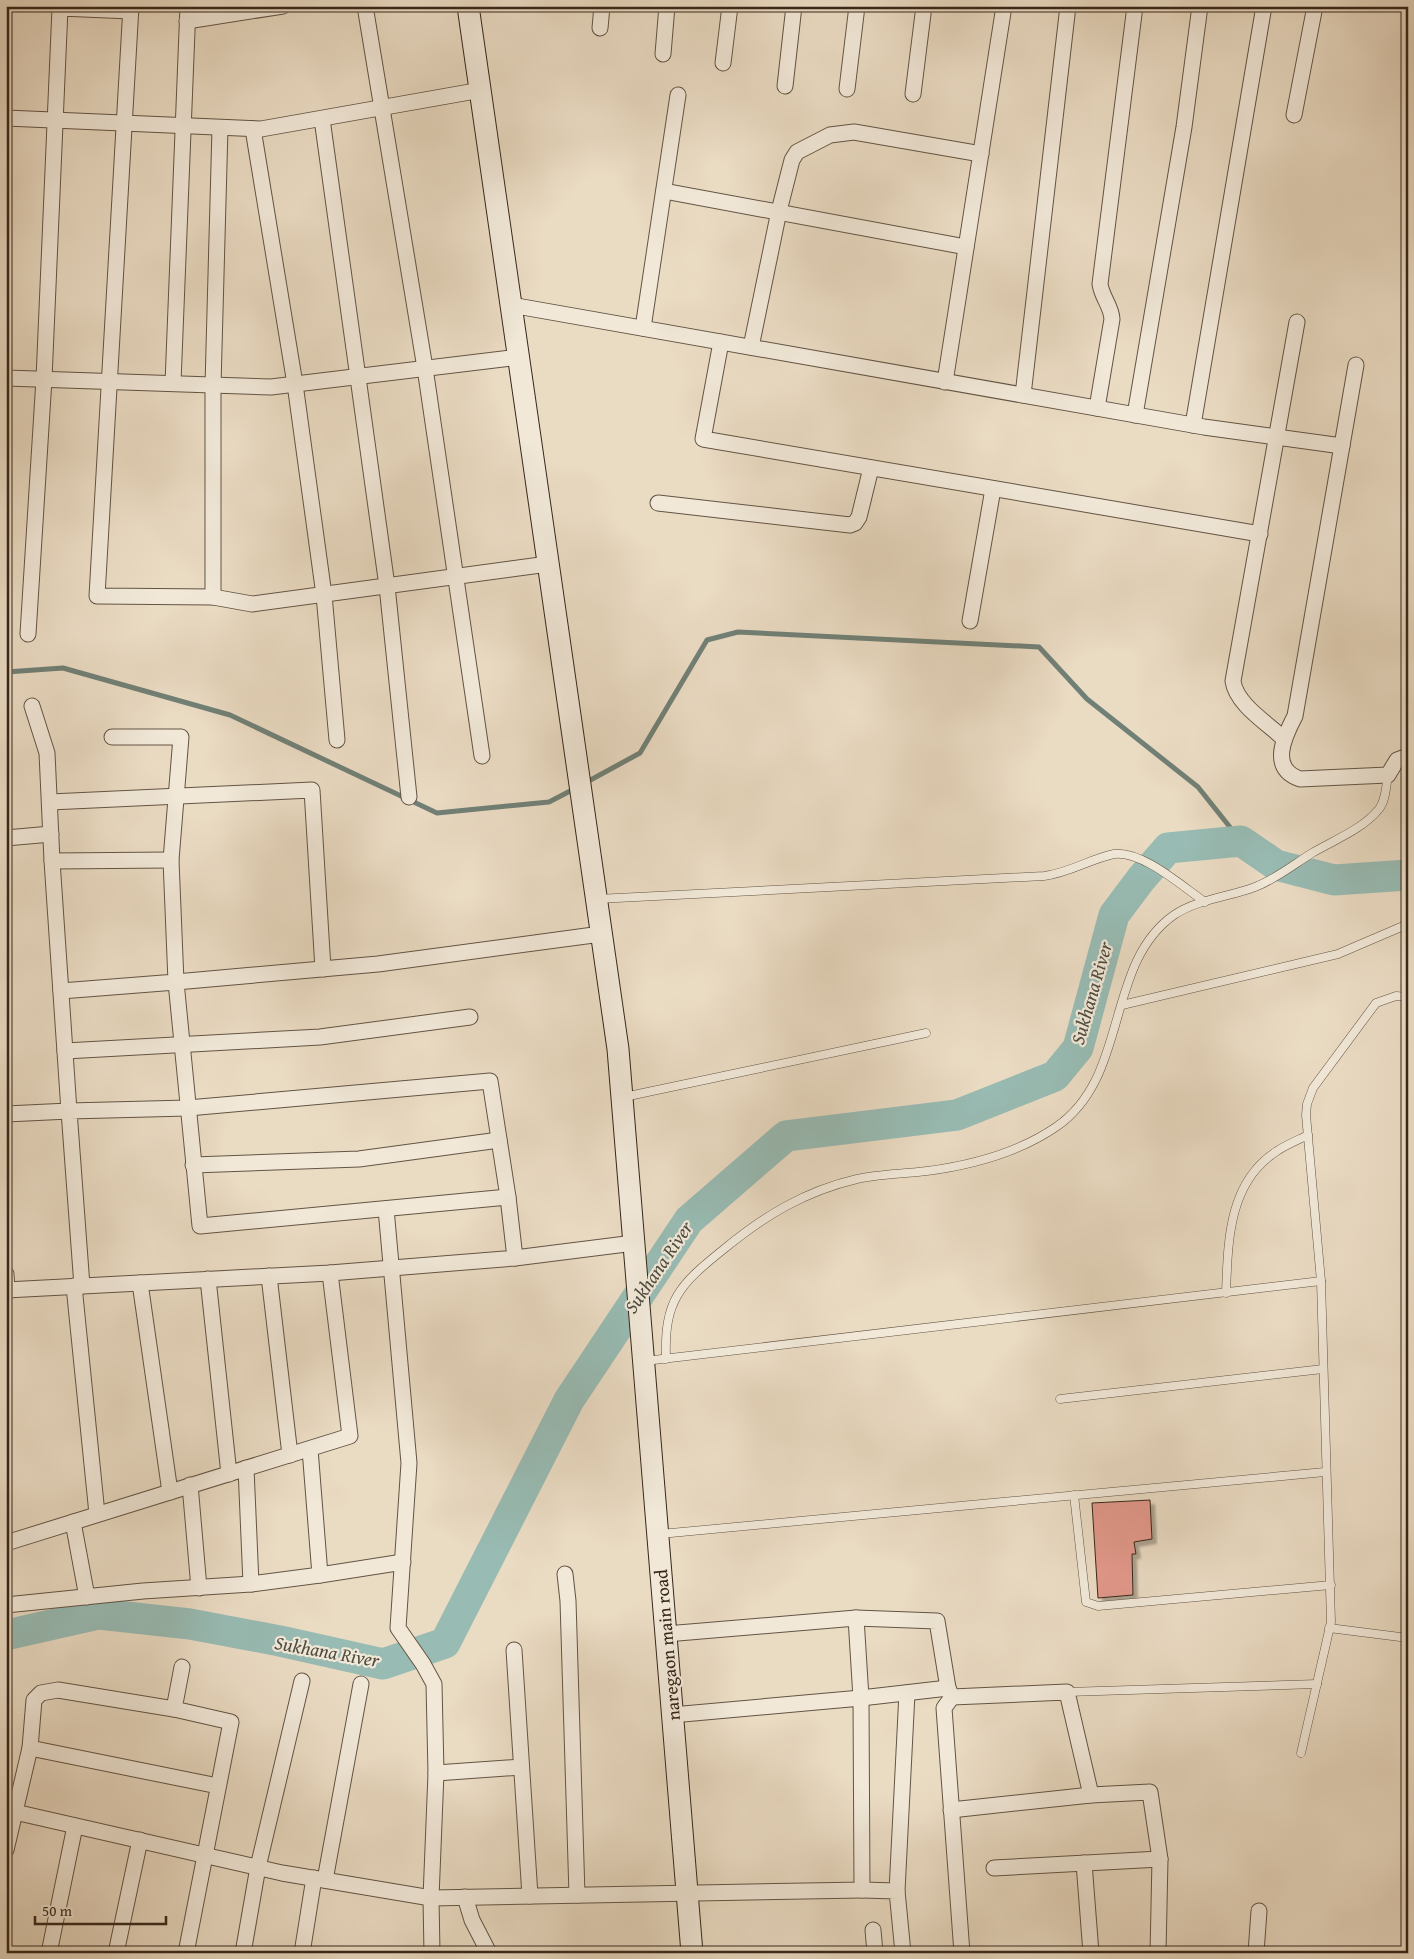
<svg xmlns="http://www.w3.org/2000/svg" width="1414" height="1959" viewBox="0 0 1414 1959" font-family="'Gentium Book Plus',serif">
<defs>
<filter id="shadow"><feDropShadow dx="4.5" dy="4.5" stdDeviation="1" flood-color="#0004"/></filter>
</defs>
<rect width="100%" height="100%" fill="#eadbc3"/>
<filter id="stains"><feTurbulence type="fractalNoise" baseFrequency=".004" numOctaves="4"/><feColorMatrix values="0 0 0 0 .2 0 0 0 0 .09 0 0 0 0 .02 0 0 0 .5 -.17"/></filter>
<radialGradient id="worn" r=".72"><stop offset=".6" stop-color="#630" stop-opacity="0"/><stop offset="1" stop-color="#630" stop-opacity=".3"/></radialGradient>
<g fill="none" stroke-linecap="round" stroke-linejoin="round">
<g stroke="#718076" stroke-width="5">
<path d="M6,672L63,668L230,715L437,813L549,802L576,788"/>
<path d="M585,783L640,753L707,640L738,632L1039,647L1087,699L1198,787L1241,841"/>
</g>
<path stroke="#98bbb3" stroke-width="31" d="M6,1635L99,1614L190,1624L280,1641L383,1664L445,1643L569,1400L689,1220L786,1136L957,1115L1055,1076L1078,1048L1114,915L1141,879L1168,848L1241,841L1276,865L1334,880L1408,875"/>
</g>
<path fill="#e2988a" stroke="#36271a" filter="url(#shadow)" d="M1150,1500L1152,1539L1134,1542L1136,1554H1132L1133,1595L1098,1598L1092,1503Z"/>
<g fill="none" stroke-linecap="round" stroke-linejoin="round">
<defs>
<g id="lane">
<path d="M597,899L1044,876C1069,873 1090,859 1114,854C1142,850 1183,887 1205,902"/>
<path d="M1122,1005L1338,954L1408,924"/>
<path d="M624,1097L926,1033"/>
<path d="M1226,1293C1228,1242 1228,1182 1277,1151C1286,1145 1298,1140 1308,1135"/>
<path d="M666,1359C664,1300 679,1285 724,1249C764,1216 805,1191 857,1179C879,1174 904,1174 927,1171C972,1165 1018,1153 1056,1127C1130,1077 1104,964 1174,915C1198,899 1229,897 1255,887C1276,879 1293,865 1312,853C1334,840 1363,829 1379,809C1386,800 1386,786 1388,775"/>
<path d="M645,1361L1321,1281"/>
<path d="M1060,1399L1323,1369"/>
<path d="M1074,1495L1086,1602L1098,1606L1331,1585"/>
<path d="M660,1534L1325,1472"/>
<path d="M1329,1628L1408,1638"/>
<path d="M1067,1692L1317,1684"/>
<path d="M1301,1753L1331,1622L1321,1281L1306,1115L1307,1104L1313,1088L1376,1003L1396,996L1408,997"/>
</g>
<g id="street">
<path d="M131,6L97,596L213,597L252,604L548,564"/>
<path d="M365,6L425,368L482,756"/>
<path d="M187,21L283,6"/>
<path d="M600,28L602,6"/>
<path d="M663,54L667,6"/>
<path d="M723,63L730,6"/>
<path d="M785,86L794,6"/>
<path d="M847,89L857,6"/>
<path d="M913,94L924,6"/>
<path d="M1294,115L1315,6"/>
<path d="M6,118L261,129L481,90"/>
<path d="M322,119L387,586L409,797"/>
<path d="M253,129L295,384L324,595L337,740"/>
<path d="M664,191L966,247"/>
<path d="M511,305L1204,427L1342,446"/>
<path d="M643,328L678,95"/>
<path d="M721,342L703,439L1260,534"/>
<path d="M751,347L779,211L792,160L797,152L830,135L854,132L981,154"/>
<path d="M1356,365L1295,716C1284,737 1269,768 1300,779L1388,775L1397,760L1408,756"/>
<path d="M6,378L271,387L519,357"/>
<path d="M945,382L1004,6"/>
<path d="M173,383L188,6"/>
<path d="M1023,395L1068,6"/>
<path d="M1097,408L1112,319C1111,305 1102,298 1100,284L1135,6"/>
<path d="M1135,415L1184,127L1200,6"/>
<path d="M1193,425L1264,6"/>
<path d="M658,503L850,525L855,523L859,517L871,468"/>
<path d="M213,597V385L220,128"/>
<path d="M970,621L993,489"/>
<path d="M28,634L44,379L60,8L131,11"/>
<path d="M1283,738C1267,723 1236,704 1233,681L1297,322"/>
<path d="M50,802L312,790L323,969"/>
<path d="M6,838L51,834"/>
<path d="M52,861L171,860"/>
<path d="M61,991L176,982L171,860L181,737H112"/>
<path d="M65,1051L320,1037L470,1017"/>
<path d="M6,1114L69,1111L52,861L47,753L32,706"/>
<path d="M193,1165L359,1159L499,1140"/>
<path d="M386,1209L409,1463L398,1628L423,1664L434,1684L436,1773L431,1898L432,1953"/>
<path d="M515,1258L634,1243"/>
<path d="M6,1274L7,1290"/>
<path d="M269,1276L290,1455"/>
<path d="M208,1279L229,1474"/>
<path d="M140,1283L170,1492"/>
<path d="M74,1286L97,1514"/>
<path d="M82,1286L69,1111L188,1108L490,1081L508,1197"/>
<path d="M6,1290L330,1273L515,1258L508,1197L200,1226L176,982L378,964L601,934"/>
<path d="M246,1468L251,1584"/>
<path d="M190,1485L199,1588"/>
<path d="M73,1522L87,1597"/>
<path d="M6,1543L350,1436L330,1273"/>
<path d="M565,1574L568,1601L577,1895"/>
<path d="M320,1575L403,1562"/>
<path d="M6,1605L143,1591L251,1584L320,1575L310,1449"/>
<path d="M856,1618L937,1621L948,1688"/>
<path d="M666,1634L856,1618L861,1698L948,1688L952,1697L1067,1692L1091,1795L1150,1792L1160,1859"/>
<path d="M514,1650L530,1896"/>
<path d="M182,1667L174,1709L231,1722L186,1953"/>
<path d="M952,1697L944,1708L962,1953"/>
<path d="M30,1748L218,1786"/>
<path d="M436,1773L521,1767"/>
<path d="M6,1810L282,1873L431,1898L862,1890L861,1698L672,1715"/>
<path d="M951,1810L1091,1795"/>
<path d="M6,1850L30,1748L34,1700L41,1693L58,1690L174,1709"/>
<path d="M1084,1863L1091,1953"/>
<path d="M994,1868L1160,1859L1158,1953"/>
<path d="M325,1880L361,1684"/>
<path d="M862,1890L897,1891L903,1953"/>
<path d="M897,1891L907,1693"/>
<path d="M465,1897L472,1920L489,1953"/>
<path d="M873,1930L875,1953"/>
<path d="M49,1953L75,1826"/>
<path d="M116,1953L140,1840"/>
<path d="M243,1953L258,1867L302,1681"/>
<path d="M302,1953L314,1878"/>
<path d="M1256,1953L1259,1911"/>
</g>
<path id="secondary" d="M468,6L618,1049L692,1953"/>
</defs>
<use href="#lane" stroke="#635444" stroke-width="9"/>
<use href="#street" stroke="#635444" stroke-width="17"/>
<use href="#secondary" stroke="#36271a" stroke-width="23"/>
<use href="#lane" stroke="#f1e8d8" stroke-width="8"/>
<use href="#street" stroke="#f1e8d8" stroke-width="15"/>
<use href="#secondary" stroke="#f1e8d8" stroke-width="21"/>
</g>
<g text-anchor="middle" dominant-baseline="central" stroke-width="4.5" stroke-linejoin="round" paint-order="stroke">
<g font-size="18" fill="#36271a" stroke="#f1e8d8">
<text transform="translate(667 1645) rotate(-95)">naregaon main road</text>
</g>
<g font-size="19" font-style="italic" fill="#4e4c40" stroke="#f1e8d8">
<text transform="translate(1091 993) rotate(-74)">Sukhana River</text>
<text transform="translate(658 1267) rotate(-56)">Sukhana River</text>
<text transform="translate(327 1651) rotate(10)">Sukhana River</text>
</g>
</g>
<rect width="1414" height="1959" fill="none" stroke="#eadbc3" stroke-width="25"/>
<rect x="8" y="8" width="1399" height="1944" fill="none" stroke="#36271a" stroke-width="2.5"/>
<rect x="12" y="12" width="1389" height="1934" fill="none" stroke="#36271a"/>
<path d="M35 1916v8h131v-8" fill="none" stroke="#36271a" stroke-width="2.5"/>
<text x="42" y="1916" font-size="15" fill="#36271a" stroke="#f1e8d8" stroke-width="4" paint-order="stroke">50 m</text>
<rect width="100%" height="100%" filter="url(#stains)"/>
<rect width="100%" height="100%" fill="url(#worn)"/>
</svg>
